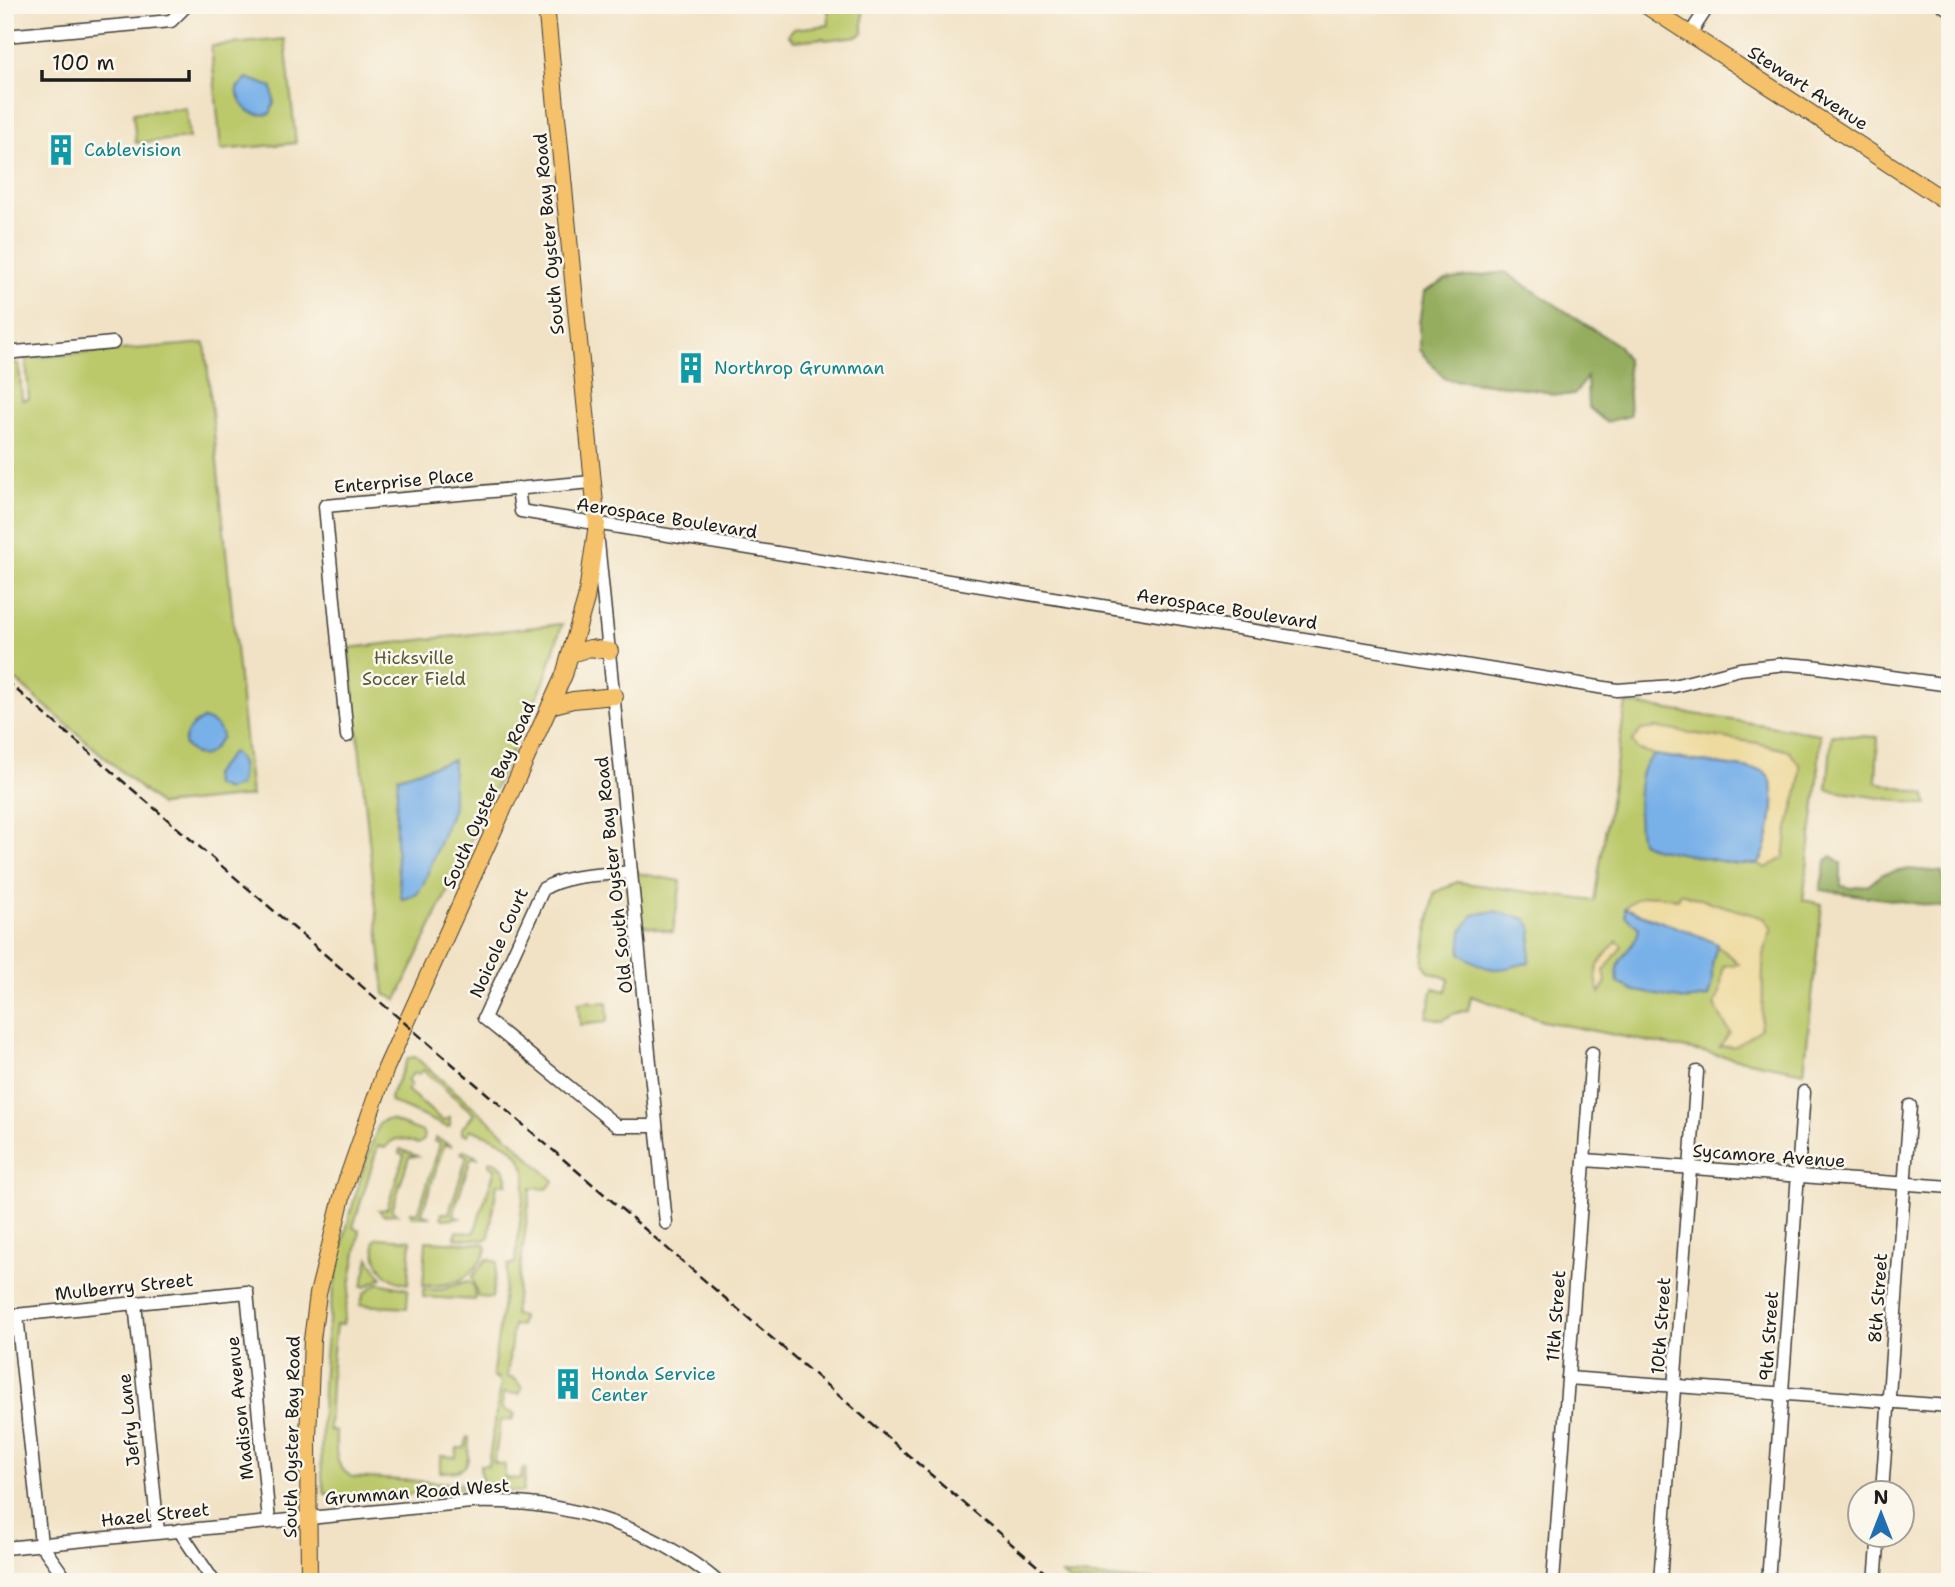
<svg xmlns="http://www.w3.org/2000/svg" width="1955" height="1587" viewBox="0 0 1955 1587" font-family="'Shantell Sans',sans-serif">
<rect width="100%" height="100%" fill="#fbf7ec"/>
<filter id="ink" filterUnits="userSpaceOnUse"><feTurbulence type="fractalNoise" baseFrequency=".0143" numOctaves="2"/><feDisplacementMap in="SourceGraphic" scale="14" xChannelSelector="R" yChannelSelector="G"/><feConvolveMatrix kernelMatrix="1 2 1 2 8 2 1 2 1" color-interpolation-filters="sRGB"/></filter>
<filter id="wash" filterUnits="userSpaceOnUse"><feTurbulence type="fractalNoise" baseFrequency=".00686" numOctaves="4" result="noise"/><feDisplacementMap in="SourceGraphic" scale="28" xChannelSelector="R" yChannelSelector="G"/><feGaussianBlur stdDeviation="1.57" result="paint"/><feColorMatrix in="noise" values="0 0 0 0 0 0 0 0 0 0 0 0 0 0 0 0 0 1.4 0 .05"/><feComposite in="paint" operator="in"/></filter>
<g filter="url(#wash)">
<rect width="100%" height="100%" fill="#f1e2c5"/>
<g fill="#bcc96b" stroke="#6c7244" stroke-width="2" fill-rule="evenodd">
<path d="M828,5H863V32L858,36L825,40L824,38L794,41L788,35L793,29L829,25Z"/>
<path d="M285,39L296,143L221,150L211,46Z"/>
<path d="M186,108L189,138L136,143L133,113Z"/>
<path d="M205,343L251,796L160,805L5,671V360H11L19,365L22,400L29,399L26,358Z"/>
<path d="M562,624L544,682L397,1000L385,994L349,648ZM453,760V807L424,883L398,777Z"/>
<path d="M1626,703L1820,734L1818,780L1803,900L1822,904L1804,1072L1543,1021L1471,996L1468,1010L1453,1014L1443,1020L1426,1017L1433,988L1446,991L1449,979L1429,972L1423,963L1434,893L1457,882L1594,901Z"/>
<path d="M1832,735L1878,737L1876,782L1925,794L1927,805L1827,790Z"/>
<path d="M631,872L681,881L673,932L636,924Z"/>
<path d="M590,1001V1003L607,1002L608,1017L606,1022L580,1025L578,1003Z"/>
<path d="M415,1057L508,1137L554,1181L547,1189L531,1188L514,1315L522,1316L520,1326L513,1325L507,1377L515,1379L522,1388L519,1394L504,1393L502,1409L515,1414L512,1420H501L494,1463L505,1465V1478L521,1479L522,1470L526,1468L523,1492L490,1490L491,1486L484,1485L481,1476L480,1465H488L501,1384L498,1378H493V1371L508,1265L515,1263L526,1175C521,1144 497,1140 470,1129L468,1135L462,1134V1128L474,1114L423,1070L419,1074L414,1073L407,1080L411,1085L407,1090L443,1121L450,1117V1126L447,1127L391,1102L390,1097L408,1058Z"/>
<path d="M385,1120H391L423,1132L424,1140L418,1144C403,1139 395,1134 385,1148L378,1146L353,1227L360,1231L343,1324L336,1325L332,1361L329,1430L336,1431C336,1451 333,1466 352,1477L464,1484L462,1488L451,1491L336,1499L333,1494H325C319,1470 322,1443 322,1418C323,1314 343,1222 379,1124Z"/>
<path d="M436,1138L452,1146L444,1145L422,1213L429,1217H412L411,1212L418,1213L440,1144L434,1141Z"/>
<path d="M400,1149L417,1156L409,1157L392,1210L398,1214L383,1215L379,1210L387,1209L404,1155L399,1153Z"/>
<path d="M464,1150L479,1158H471L453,1214L460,1218L443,1219L441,1217L442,1213H449L467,1156L461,1153Z"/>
<path d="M492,1161C503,1165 508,1172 507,1184H497L489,1237L484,1240L455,1238L456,1231L474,1233L495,1169L489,1166V1162Z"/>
<path d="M377,1238L411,1240L408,1284C384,1281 374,1264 374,1241Z"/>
<path d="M426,1241L485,1244L487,1250C472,1280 456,1286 423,1286Z"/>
<path d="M369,1258L382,1278L365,1287L362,1286Z"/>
<path d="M487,1259L497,1262L492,1298L478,1297L472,1277Z"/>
<path d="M468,1281L474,1286L475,1300L423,1297V1289L441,1290Z"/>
<path d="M378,1283L408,1289L407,1308L360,1305L364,1293Z"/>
<path d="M467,1437L469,1438C468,1464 471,1473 440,1472V1456L456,1457L457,1448H465Z"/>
<path d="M1063,1575L1170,1582H1071Z"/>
</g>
<g fill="#95ad5f" stroke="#58643e" stroke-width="2">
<path d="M1505,272L1619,346L1627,360L1630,416L1606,422L1588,407L1587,377L1574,395H1554L1541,390L1445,379L1419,350V323L1424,292L1446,280Z"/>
<path d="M1832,856L1841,863V886L1852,888L1869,885L1882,874L1909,869L1942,872L1949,908L1820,890L1826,861Z"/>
</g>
<g fill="#eeda9e" stroke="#857b5d" stroke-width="2">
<path d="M1657,728L1757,743L1789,751L1800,766V782L1787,832L1784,858L1766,868L1758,864L1763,858L1764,771L1655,755L1637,749L1632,742L1641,730Z"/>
<path d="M1680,893L1764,918L1772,929C1756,962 1767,995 1760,1029L1736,1046L1720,1047L1730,1033L1714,1005L1720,993L1723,966L1739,964C1707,931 1666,926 1625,908C1639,891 1658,895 1677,899Z"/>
<path d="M1617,941L1622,946L1604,971L1606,981L1600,993C1590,967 1601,960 1617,941Z"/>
</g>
<g fill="#78b0e8" stroke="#4a6682" stroke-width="2">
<path d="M247,78L272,87L274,103L270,114C249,117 240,108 237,88Z"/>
<path d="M203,719C212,721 221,727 222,737C210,755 201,765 184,744C185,731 192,725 203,719Z"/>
<path d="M232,752C244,760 243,774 239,786L227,790L214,785L213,775Z"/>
<path d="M1655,755L1764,771C1768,775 1771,780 1772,786C1776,803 1769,851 1758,864H1736L1653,848L1641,842C1637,825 1636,778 1646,763C1647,762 1654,755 1655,755Z"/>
<path d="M453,760V807L424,883L417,894L402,900C394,858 395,819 398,777Z"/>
<path d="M1625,908C1655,921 1689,929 1717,944C1716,952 1712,960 1712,967C1712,981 1713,982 1708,997L1685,1000L1635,991L1618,983C1613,953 1636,951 1639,928L1625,916Z"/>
<path d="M1494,911L1526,919L1532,928L1529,962C1496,972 1488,973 1460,953L1462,931L1473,915Z"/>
</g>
</g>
<g filter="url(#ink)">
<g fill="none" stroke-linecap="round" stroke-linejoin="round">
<defs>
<g id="minor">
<path d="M1942,5L1950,10"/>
<path d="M1690,34L1709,5"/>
<path d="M5,36L171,21L186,6"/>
<path d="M5,353L113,343"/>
<path d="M518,488L521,511L1617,690L1674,686L1740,669L1786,664L1811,666L1950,685"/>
<path d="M598,542L666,1223"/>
<path d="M347,736L325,506L592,482"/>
<path d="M631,872C602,875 568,874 543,889L484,1018L617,1126H656"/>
<path d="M1585,1160L1950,1187"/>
<path d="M135,1303L158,1532"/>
<path d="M17,1315L41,1544L68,1582"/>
<path d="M5,1316L247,1292L269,1521"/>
<path d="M1568,1378L1950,1406"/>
<path d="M1882,1492L1910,1106"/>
<path d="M179,1530L214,1582"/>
<path d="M5,1548L471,1502C561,1499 649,1524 718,1582"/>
<path d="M1553,1582L1592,1053"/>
<path d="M1660,1582L1697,1072"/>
<path d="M1768,1582L1804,1092"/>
<path d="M1875,1582L1879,1534"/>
</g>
<g id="major">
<path d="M1645,5L1950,204"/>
<path d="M571,654L590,648L610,651"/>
<path d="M550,706L573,700L615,696"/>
<path d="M309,1582L308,1437L312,1340L318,1294L345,1185L386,1068L564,675L586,599L597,524L546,5"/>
</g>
</defs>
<use href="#minor" stroke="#3c3a35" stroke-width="15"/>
<use href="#major" stroke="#3c3a35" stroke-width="18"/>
<use href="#minor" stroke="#fff" stroke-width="12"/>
<use href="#major" stroke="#f5c16b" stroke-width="16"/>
<path stroke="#1c1c1c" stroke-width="2.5" stroke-dasharray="10 5" stroke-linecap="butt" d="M5,680L1056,1582"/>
</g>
</g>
<defs>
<symbol id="building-bare" viewBox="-9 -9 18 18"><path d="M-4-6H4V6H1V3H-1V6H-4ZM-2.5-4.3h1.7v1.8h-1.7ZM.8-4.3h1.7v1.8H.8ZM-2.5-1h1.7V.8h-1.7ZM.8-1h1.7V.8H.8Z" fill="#0f9aa8" stroke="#fbf7ec" stroke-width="2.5" paint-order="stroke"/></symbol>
</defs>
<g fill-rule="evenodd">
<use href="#building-bare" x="39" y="128" width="44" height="44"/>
<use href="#building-bare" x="669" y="346" width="44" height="44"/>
<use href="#building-bare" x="546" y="1362" width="44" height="44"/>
</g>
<g text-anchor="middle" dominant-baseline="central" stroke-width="5" stroke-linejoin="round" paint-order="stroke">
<g font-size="18" fill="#1c1c1c" stroke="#fbf7ec">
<text transform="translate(1808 88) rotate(33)">Stewart Avenue</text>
<text transform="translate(549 234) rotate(-95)">South Oyster Bay Road</text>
<text transform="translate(404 481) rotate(-5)">Enterprise Place</text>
<text transform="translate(667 518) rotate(9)">Aerospace Boulevard</text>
<text transform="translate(1227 609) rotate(9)">Aerospace Boulevard</text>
<text transform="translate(489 795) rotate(-66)">South Oyster Bay Road</text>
<text transform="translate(614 875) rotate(-96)">Old South Oyster Bay Road</text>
<text transform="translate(499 943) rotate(-66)">Noicole Court</text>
<text transform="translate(1769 1156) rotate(4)">Sycamore Avenue</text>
<text transform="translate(124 1287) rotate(-6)">Mulberry Street</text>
<text transform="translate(1878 1298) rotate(-86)">8th Street</text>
<text transform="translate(1556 1316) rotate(-86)">11th Street</text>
<text transform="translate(1661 1326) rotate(-86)">10th Street</text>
<text transform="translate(1769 1336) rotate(-86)">9th Street</text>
<text transform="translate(240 1408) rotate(-96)">Madison Avenue</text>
<text transform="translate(129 1420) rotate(-96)">Jefry Lane</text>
<text transform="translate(292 1437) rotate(-89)">South Oyster Bay Road</text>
<text transform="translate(417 1492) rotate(-4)">Grumman Road West</text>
<text transform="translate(155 1515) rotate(-6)">Hazel Street</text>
</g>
<g font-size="18" fill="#0d838f" stroke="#fbf7ec" text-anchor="start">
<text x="84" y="150">Cablevision</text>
<text x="714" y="368">Northrop Grumman</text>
<text x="591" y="1374">Honda Service<tspan x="591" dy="21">Center</tspan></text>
</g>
<g font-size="18" fill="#545938" stroke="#fbf7ec">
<text x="414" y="658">Hicksville<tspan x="414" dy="21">Soccer Field</tspan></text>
</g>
</g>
<rect width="1955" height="1587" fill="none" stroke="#fbf7ec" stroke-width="28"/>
<g transform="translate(1881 1514)"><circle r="33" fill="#fbf7ec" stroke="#a29f99" stroke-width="2"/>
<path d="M0-5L12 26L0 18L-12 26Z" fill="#1f6fb2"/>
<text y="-10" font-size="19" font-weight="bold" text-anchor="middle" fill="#1c1c1c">N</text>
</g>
<path d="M42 70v10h147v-10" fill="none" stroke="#1c1c1c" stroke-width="3.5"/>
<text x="52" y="70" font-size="21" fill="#1c1c1c" stroke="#fbf7ec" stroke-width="5" paint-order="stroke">100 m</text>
</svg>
